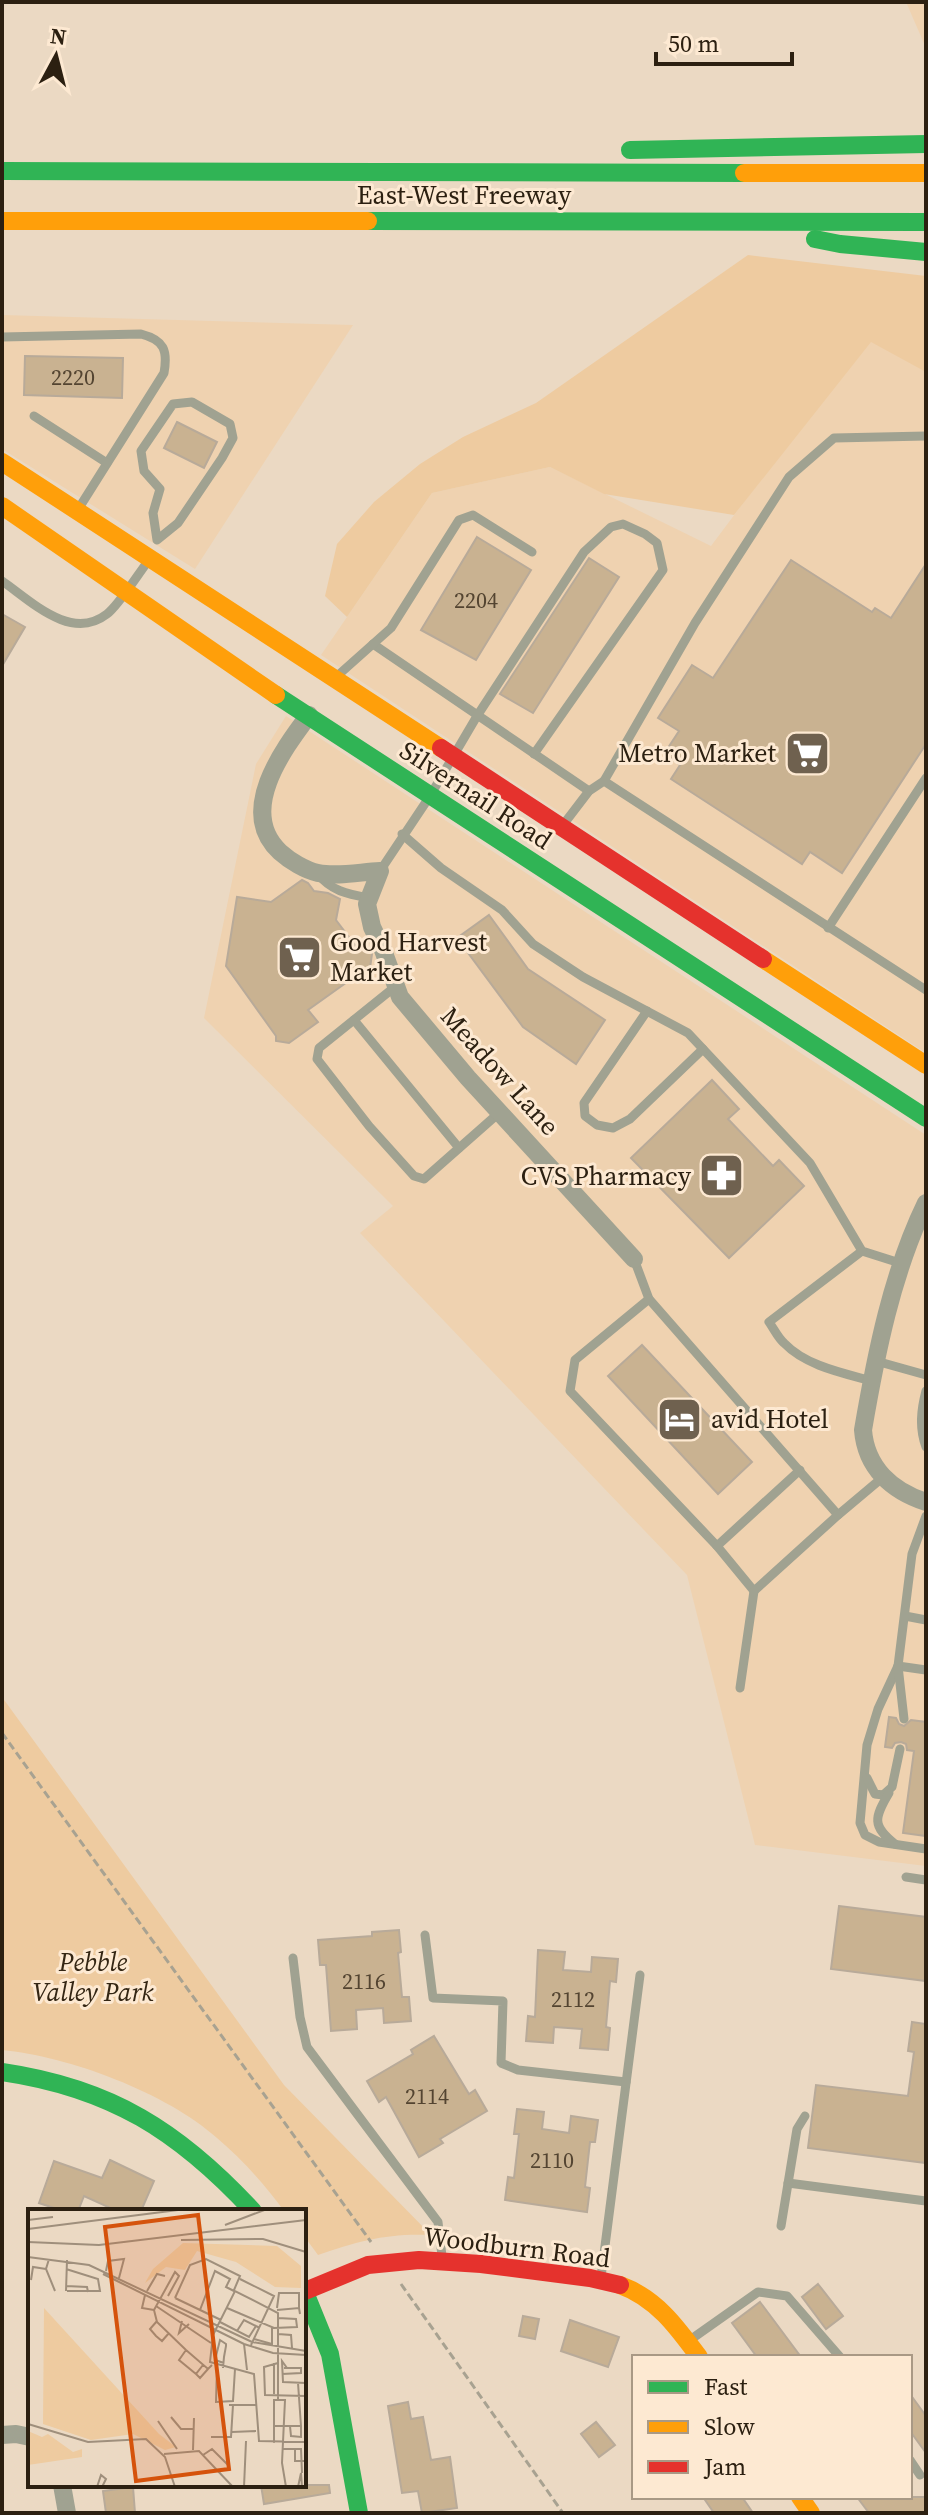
<svg xmlns="http://www.w3.org/2000/svg" width="928" height="2515" viewBox="0 0 928 2515" font-family="'Source Serif 4',serif">
<rect width="100%" height="100%" fill="#ebd9c3"/>
<g fill="#efd2b0">
<path d="M906,2H926V48Z"/>
<path d="M2,315L353,325L195,569L2,449Z"/>
<path d="M866,339L926,368V1053L321,655L432,493L550,467L711,546Z"/>
<path d="M286,716L926,1135V1866L755,1845L687,1575L360,1233L393,1206L204,1018L256,764Z"/>
</g>
<g fill="#eecba0">
<path d="M748,255L926,276V372L871,342L734,515L604,494L550,467L432,493L347,617L325,596L337,544L374,502L420,464L463,437L536,403Z"/>
<path d="M2,1697L284,2085L431,2235C387,2233 359,2241 318,2255L304,2236V2211H284C265,2185 242,2159 217,2138C167,2093 68,2056 2,2050Z"/>
</g>
<g fill="#c9b291" stroke="#b8aa99" stroke-width="2">
<path d="M25,356L123,358L122,398L24,395Z"/>
<path d="M177,422L217,442L204,468L164,448Z"/>
<path d="M477,537L531,570L476,660L421,630Z"/>
<path d="M589,558L619,577L533,713L500,694Z"/>
<path d="M791,560L872,612L875,608L891,618L926,564V744L842,873L810,852L802,864L671,779L680,765L664,754L679,731L658,718L692,665L713,678Z"/>
<path d="M2,614L25,627L2,666Z"/>
<path d="M302,880L308,883L314,891L328,893L340,899L336,920L355,945L368,947L372,954L368,982L350,980L308,1010L318,1022L289,1043L276,1041V1036L226,966L237,897L271,902Z"/>
<path d="M489,915L528,969L605,1020L576,1064L523,1027L457,938Z"/>
<path d="M712,1080L739,1109L728,1119L773,1166L779,1160L804,1186L729,1258L631,1158Z"/>
<path d="M642,1345L752,1462L718,1494L608,1376Z"/>
<path d="M889,1717L896,1718L899,1724L904,1726L911,1720L926,1722V1836L903,1833L914,1751L907,1750L906,1744L901,1742L895,1743L892,1748L885,1747Z"/>
<path d="M839,1906L926,1917V1981L831,1969Z"/>
<path d="M399,1930L401,1952L398,1953L402,1997H409L411,2021L384,2023L383,2008L356,2010L357,2029L331,2031L326,1965H320L318,1940L372,1936V1932Z"/>
<path d="M538,1950L565,1952L563,1970L591,1972L592,1957L618,1959L616,1982L610,1981L606,2027L610,2028L608,2050L580,2048L582,2029L554,2027L553,2043L526,2041L528,2016L535,2017Z"/>
<path d="M912,2022L926,2024V2163L808,2148L816,2085L908,2096L914,2052L908,2051Z"/>
<path d="M434,2036L469,2094L475,2090L487,2111L440,2139L443,2143L419,2157L386,2097L379,2102L367,2081L413,2054L411,2050Z"/>
<path d="M517,2109L544,2112L542,2129L569,2133L571,2116L598,2120L595,2142H590L585,2187L590,2188L587,2212L505,2200L508,2177L514,2178L519,2134H514Z"/>
<path d="M110,2160L154,2181L141,2211H117L84,2196L78,2211H63L39,2203L54,2161L102,2178Z"/>
<path d="M818,2284L843,2316L826,2329L802,2297Z"/>
<path d="M760,2302L801,2357H757L732,2323Z"/>
<path d="M523,2316L539,2319L535,2339L519,2336Z"/>
<path d="M570,2320L619,2337L608,2367L561,2351Z"/>
<path d="M910,2394L926,2416V2453L910,2431Z"/>
<path d="M408,2402L411,2419L423,2417L431,2460L450,2457L457,2508L422,2513L418,2491L402,2493L388,2406Z"/>
<path d="M596,2422L615,2445L599,2457L581,2434Z"/>
<path d="M261,2485H329L330,2493L264,2504Z"/>
<path d="M133,2487L135,2513H106L103,2491Z"/>
<path d="M703,2497H742L753,2513H714Z"/>
<path d="M857,2497H926V2513H869Z"/>
</g>
<g fill="none" stroke-linecap="round" stroke-linejoin="round">
<g stroke="#a8a291" stroke-width="3" stroke-dasharray="8 4" stroke-linecap="butt">
<path d="M2,1733L371,2242"/>
<path d="M401,2284L563,2513"/>
</g>
<g stroke="#a0a291" stroke-width="9">
<path d="M2,337L141,334C164,340 168,350 164,373L79,508"/>
<path d="M192,402L230,424L233,438L222,458L178,523L157,540L153,513L160,489L144,471L141,451L173,404Z"/>
<path d="M34,416L107,463"/>
<path d="M2,581C31,601 71,642 107,614C119,605 138,574 149,560"/>
<path d="M373,644L589,791"/>
<path d="M336,677L391,628L459,520L473,515L532,552"/>
<path d="M604,781L695,623L789,477L834,438L926,436"/>
<path d="M563,825L589,791L604,781L926,990"/>
<path d="M402,834L441,868L502,910L533,944L583,977L688,1033L810,1163L862,1251L903,1264"/>
<path d="M380,871L430,796L477,716L584,552L611,527L623,524L645,534L657,543L663,570L534,754"/>
<path d="M317,873C331,891 347,894 369,898"/>
<path d="M828,928L926,778"/>
<path d="M396,986L319,1048L317,1059L369,1126L414,1176L424,1179L500,1112"/>
<path d="M647,1011L584,1103L585,1116L597,1125L613,1128L630,1119L703,1049"/>
<path d="M354,1020L459,1148"/>
<path d="M862,1251L769,1322C774,1329 778,1338 784,1343C806,1366 843,1373 872,1381"/>
<path d="M634,1259L649,1299L838,1515L882,1478"/>
<path d="M649,1299L575,1360L570,1391L717,1546"/>
<path d="M876,1361L926,1375"/>
<path d="M926,1391C921,1410 919,1428 926,1447"/>
<path d="M800,1470L717,1546L754,1591L838,1515"/>
<path d="M905,1616L926,1620"/>
<path d="M898,1666L878,1709L867,1745L860,1823L865,1835L879,1842L926,1849"/>
<path d="M898,1666L926,1670"/>
<path d="M740,1688L754,1591"/>
<path d="M904,1719L898,1666L912,1554L926,1516"/>
<path d="M867,1778L875,1794L883,1795L892,1787L900,1749"/>
<path d="M889,1793C874,1818 872,1826 895,1844"/>
<path d="M906,1877L926,1880"/>
<path d="M425,1935L433,1998L503,2001L501,2063L518,2070L626,2082"/>
<path d="M293,1958L300,2017L307,2047L438,2222L442,2256"/>
<path d="M788,2183L926,2201"/>
<path d="M781,2226L797,2129L805,2116"/>
<path d="M601,2277L640,1975"/>
<path d="M690,2340L758,2292L787,2296L840,2357"/>
<path d="M910,2460L920,2475"/>
</g>
<g stroke="#a0a291" stroke-width="18">
<path d="M309,715C282,751 237,812 280,852C290,861 305,870 318,873C337,877 360,872 380,871L367,904L372,927L383,950L400,997L468,1078L634,1259"/>
<path d="M926,1203C892,1273 876,1354 863,1430C866,1468 892,1491 926,1502"/>
<path d="M2,2435L16,2434L30,2437"/>
<path d="M62,2485L67,2513"/>
</g>
<g stroke="#30b455" stroke-width="18">
<path d="M630,150L926,144"/>
<path d="M2,171L744,173"/>
<path d="M368,221L926,222"/>
<path d="M815,239L840,244L926,252"/>
<path d="M276,695L926,1118"/>
<path d="M2,2072C111,2088 179,2131 253,2211"/>
<path d="M304,2290L330,2354L359,2513"/>
</g>
<g stroke="#ff9f0a" stroke-width="18">
<path d="M744,173H926"/>
<path d="M2,221H368"/>
<path d="M2,462L441,748"/>
<path d="M2,506L276,695"/>
<path d="M763,959L926,1065"/>
<path d="M620,2285C656,2298 677,2327 699,2357"/>
<path d="M800,2497L811,2513"/>
</g>
<g stroke="#e5322d" stroke-width="18">
<path d="M441,748L763,959"/>
<path d="M305,2291L368,2265L419,2260L481,2264L590,2278L620,2285"/>
</g>
</g>
<defs>
<symbol id="supermarket-square" viewBox="-11 -11 22 22"><rect x="-9" y="-9" width="18" height="18" rx="4" fill="#6f614f" stroke="#fde9d2"/><path d="M-6-5.5h2.5l.6 2H6L4.5 2H-2.5L-4.4-4H-6ZM-1.5 3.2a1.3 1.3 0 1 0 .1 0ZM3 3.2a1.3 1.3 0 1 0 .1 0Z" fill="#fff"/></symbol>
<symbol id="pharmacy-square" viewBox="-11 -11 22 22"><rect x="-9" y="-9" width="18" height="18" rx="4" fill="#6f614f" stroke="#fde9d2"/><path d="M-2-6h4v4h4v4h-4v4h-4v-4h-4v-4h4Z" fill="#fff"/></symbol>
<symbol id="hotel-square" viewBox="-11 -11 22 22"><rect x="-9" y="-9" width="18" height="18" rx="4" fill="#6f614f" stroke="#fde9d2"/><path d="M-6-4.5h1.5V1H6V5H4.5V3h-9V5H-6ZM-4 0a1.8 1.8 0 1 1 3.6 0ZM.5 0V-2.5h3Q6-2.5 6 0Z" fill="#fff"/></symbol>
</defs>
<g fill-rule="evenodd">
<use href="#supermarket-square" x="782" y="728" width="51" height="51"/>
<use href="#supermarket-square" x="274" y="932" width="51" height="51"/>
<use href="#pharmacy-square" x="696" y="1150" width="51" height="51"/>
<use href="#hotel-square" x="654" y="1394" width="51" height="51"/>
</g>
<g text-anchor="middle" dominant-baseline="central" stroke-width="6" stroke-linejoin="round" paint-order="stroke">
<g font-size="22" fill="#534431">
<text x="73" y="377">2220</text>
<text x="476" y="600">2204</text>
<text x="364" y="1981">2116</text>
<text x="573" y="1999">2112</text>
<text x="427" y="2096">2114</text>
<text x="552" y="2160">2110</text>
</g>
<g font-size="26" fill="#2c2011" stroke="#fde9d2">
<text x="464" y="195">East-West Freeway</text>
<text transform="translate(476 795) rotate(33)">Silvernail Road</text>
<text transform="translate(500 1071) rotate(48)">Meadow Lane</text>
<text transform="translate(517 2247) rotate(7)">Woodburn Road</text>
</g>
<g font-size="26" fill="#2c2011" stroke="#fde9d2" text-anchor="end">
<text x="776" y="753">Metro Market</text>
<text x="330" y="942" text-anchor="start">Good Harvest<tspan x="330" dy="30">Market</tspan></text>
<text x="691" y="1176">CVS Pharmacy</text>
<text x="711" y="1419" text-anchor="start">avid Hotel</text>
</g>
<g font-size="26" font-style="italic" fill="#342614" stroke="#fde9d2">
<text x="93" y="1962">Pebble<tspan x="93" dy="30">Valley Park</tspan></text>
</g>
</g>
<g transform="translate(28 2209)">
<rect width="278" height="278" fill="#ebd9c3"/>
<path d="M155,34L249,37L273,57V79L247,78L208,53L169,42L157,61L138,58L117,74L125,60ZM16,99L131,225L148,238L137,241L105,225L63,231L15,215ZM0,222L14,228L20,225L45,243L54,240V248L0,256Z" fill="#eecba0"/>
<path fill="none" stroke="#9f8f7c" stroke-width="2" d="M277,0L278,67M0,11L25,8M197,16L239,0M0,20L158,0M153,31L235,30L278,43M0,33L71,36L278,11M0,48L61,56L224,133L278,142M21,50L18,60L27,82M38,60L70,70L72,82H39M78,62L80,52L96,50L91,69M75,65L216,135L245,144L278,146M212,70L246,87L223,136M3,71L5,58L18,60M38,77L59,78L60,83M38,82L39,51M119,82L129,65L137,67M117,86L114,99L126,101M147,89L162,56L178,50L212,67L206,81M147,89L193,111M128,97L183,134M199,99L246,119L269,118L268,110L250,109M249,99L251,84H271V99M126,101L129,113L158,141L180,160L184,156M126,101L147,63L151,67L140,87M172,101L187,62L202,70L198,78L206,82M249,101L271,99L272,105M129,112L122,120L128,127L134,132L141,124M154,112L151,124L161,115M192,113L221,128L228,117L232,119M209,122L216,111L228,117M250,125L263,126L264,139M226,130L244,135V119M216,135L219,161M158,141L151,151L168,165M250,154L236,158L237,186L278,187M175,156L168,165L172,169L180,160M189,158L188,193L205,192L207,160M195,159L196,148L198,137V135L192,131L187,151L196,154M259,159L254,152L255,173L278,174M254,165L273,164V159H256M246,185V154M250,191V104L207,82L185,126L182,153L226,165L231,232L278,233M201,196H228M143,208L153,220H166M130,212L149,240M0,215L60,233L118,230L137,248L147,278M246,217H273L270,174M262,217L263,227L273,228V217M204,223L228,222M183,228H203L205,196M246,234V191H257L254,254L258,278M254,240H267V252H278M267,240H273L274,264M165,241L166,209M136,245L171,242L205,278M175,246L184,240L200,256M69,278L73,266L78,270L74,278M216,278L218,232M270,278L273,264L274,278"/>
<path fill="#d5530c" fill-opacity="0.15" stroke="#d5530c" stroke-width="4" d="M170,6L201,260L108,272L77,18Z"/>
<rect width="278" height="278" fill="none" stroke="#2c2011" stroke-width="4"/>
</g>
<rect width="928" height="2515" fill="none" stroke="#2c2011" stroke-width="8"/>
<rect x="632" y="2355" width="280" height="144" fill="#fde9d2" stroke="#a99985" stroke-width="2"/>
<rect x="648" y="2381" width="40" height="12" fill="#30b455" stroke="#a99985" stroke-width="2"/>
<text x="704" y="2395" font-size="24" fill="#2c2011">Fast</text>
<rect x="648" y="2421" width="40" height="12" fill="#ff9f0a" stroke="#a99985" stroke-width="2"/>
<text x="704" y="2435" font-size="24" fill="#2c2011">Slow</text>
<rect x="648" y="2461" width="40" height="12" fill="#e5322d" stroke="#a99985" stroke-width="2"/>
<text x="704" y="2475" font-size="24" fill="#2c2011">Jam</text>
<g transform="translate(56 56) rotate(7)" stroke="#fde9d2" stroke-width="6" paint-order="stroke">
<path d="M0-6L14 30L0 20L-14 30Z" fill="#2c2011"/>
<text y="-12" font-size="22" font-weight="bold" text-anchor="middle" fill="#2c2011">N</text>
</g>
<path d="M656 52v12h136v-12" fill="none" stroke="#2c2011" stroke-width="4"/>
<text x="668" y="52" font-size="24" fill="#2c2011" stroke="#fde9d2" stroke-width="6" paint-order="stroke">50 m</text>
</svg>
